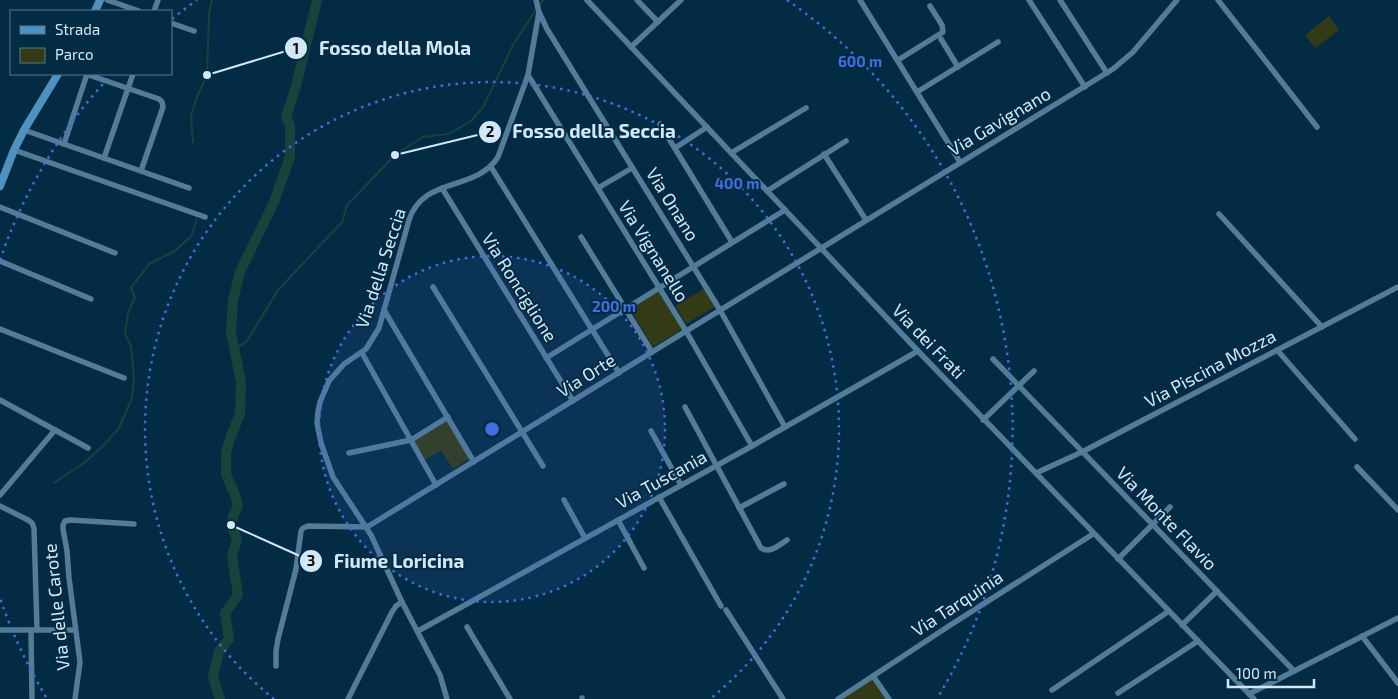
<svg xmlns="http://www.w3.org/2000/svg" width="1398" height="699" viewBox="0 0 1398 699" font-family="'Exo 2',sans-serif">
<rect width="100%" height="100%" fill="#032c44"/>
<g fill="#323b15">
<path d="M1329,16L1339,30L1315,48L1305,35Z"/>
<path d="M705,288L716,306L686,324L675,306Z"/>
<path d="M659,290L683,329L653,347L629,308Z"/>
<path d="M446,420L470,458L453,469L441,450L425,460L413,440Z"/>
<path d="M872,678L886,699H840Z"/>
</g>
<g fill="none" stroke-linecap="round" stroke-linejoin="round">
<g stroke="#17433b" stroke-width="2">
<path d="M539,6L543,0"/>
<path d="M193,142L191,116L196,99L207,75L209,14L212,0"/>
<path d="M235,350L247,341L278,290L342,222L347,205L395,155L423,137L449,134L471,121L483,107L513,45L536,10"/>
<path d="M54,483L84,463L104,445L119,428L132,398L134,378L131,346L125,334L128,313L135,297L131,288L149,264L175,251L192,235L197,219"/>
</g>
<path stroke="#17433b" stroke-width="10" d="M220,699L213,677L219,651L229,639L225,613L238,595L232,556L237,539L231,525L234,514L238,506L235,495L226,474V452L231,436L240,414L241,382L231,333L233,300L240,272L274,202L290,157V126L286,117L296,86L317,0"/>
<g stroke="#547b97" stroke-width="5.5">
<path d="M107,0L139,11"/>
<path d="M587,0L918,351L1254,699"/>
<path d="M637,0L658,22"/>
<path d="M860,0L960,162"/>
<path d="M1029,0L1085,87"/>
<path d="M1060,0L1107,73"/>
<path d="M1218,0L1317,127"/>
<path d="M154,11L158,0"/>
<path d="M539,12L547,29L720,310L785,427"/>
<path d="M171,23L194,31"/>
<path d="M941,39L958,67"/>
<path d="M631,47L681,0"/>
<path d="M898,60L943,32L942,25L930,6"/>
<path d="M86,74L159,99L162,102L163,107L141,171"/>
<path d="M528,75L686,331L752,446"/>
<path d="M917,92L998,42"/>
<path d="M660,124L732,242"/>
<path d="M24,130L189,188"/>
<path d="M64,144L87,74"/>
<path d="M675,148L707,127"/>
<path d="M14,150L205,217"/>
<path d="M731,153L806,108"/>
<path d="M824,154L866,220"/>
<path d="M104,158L133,74"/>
<path d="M491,167L619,373"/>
<path d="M442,188L573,401"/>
<path d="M598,188L632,168"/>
<path d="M767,191L846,141"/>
<path d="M0,207L115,253"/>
<path d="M1219,214L1322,327"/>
<path d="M581,237L652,352"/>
<path d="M0,261L91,299"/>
<path d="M433,287L543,466"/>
<path d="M384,310L474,462"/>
<path d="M0,329L124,378"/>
<path d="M1277,350L1355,439"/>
<path d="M362,353L436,485"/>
<path d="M546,358L785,210"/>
<path d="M993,359L1294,671"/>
<path d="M0,400L88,448"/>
<path d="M685,407L761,548C770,554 779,545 787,540"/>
<path d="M983,420L1034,371"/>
<path d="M651,431L681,485"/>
<path d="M349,453L411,440L448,417"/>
<path d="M1357,467L1398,510"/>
<path d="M1036,473L1082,452L1398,287"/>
<path d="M0,495L55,430"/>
<path d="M659,497L721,606"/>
<path d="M564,500L585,538"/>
<path d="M0,506L28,520L32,523L34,528L37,630"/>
<path d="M739,508L784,484"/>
<path d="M618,520L644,568"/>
<path d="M1118,559L1170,507"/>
<path d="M726,610L783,699"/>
<path d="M1182,625L1217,591"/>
<path d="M467,627L510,699"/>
<path d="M0,630H75"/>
<path d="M31,630L32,699"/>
<path d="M418,631L752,446L918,351"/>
<path d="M1362,636L1398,683"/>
<path d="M276,666V651L278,639L296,569L301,531L303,528L308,526L367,527L1113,69L1133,52L1177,0"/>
<path d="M873,676L889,699"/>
<path d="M1052,690L1169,611"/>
<path d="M1118,693L1198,641"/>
<path d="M1249,694L1398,618"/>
<path d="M582,698V699"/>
<path d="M75,699L80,662L69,578L67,551L63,529V525L65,521L70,520L134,524"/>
<path d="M348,699L392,612L396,606L402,602"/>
<path d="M447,699L440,675L402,602L371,535L333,477L321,443L317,423L318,412L320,402L329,381L344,364L366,349L379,328L409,220C423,176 476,192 498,157L528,75L539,12L536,0"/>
<path d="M838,699L952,624L1093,534"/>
</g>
<g stroke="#5092bf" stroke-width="8">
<path d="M95,11L100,0"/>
<path d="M0,186L14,150L24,130L58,74"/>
</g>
</g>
<circle cx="492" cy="429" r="173" fill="#416dde" fill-opacity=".12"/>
<g fill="none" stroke="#416dde" stroke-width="2.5" stroke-dasharray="2.5 5">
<circle cx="492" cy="429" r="173"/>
<path d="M274 699A347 347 0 1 1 710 699"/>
<path d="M46 697A520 520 0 0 1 0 598M0 260A520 520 0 0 1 112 74M172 19A520 520 0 0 1 197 0M787 0A520 520 0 0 1 938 697"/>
</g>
<g text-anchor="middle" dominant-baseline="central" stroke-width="4" stroke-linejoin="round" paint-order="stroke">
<g font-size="18" fill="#d3e8f7" stroke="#032c44">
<text transform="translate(999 121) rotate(-31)">Via Gavignano</text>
<text transform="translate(673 204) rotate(58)">Via Onano</text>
<text transform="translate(654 251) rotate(58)">Via Vignanello</text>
<text transform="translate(380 268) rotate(-72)">Via della Seccia</text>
<text transform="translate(520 287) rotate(58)">Via Ronciglione</text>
<text transform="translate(929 341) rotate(46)">Via dei Frati</text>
<text transform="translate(1210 368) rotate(-28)">Via Piscina Mozza</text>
<text transform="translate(586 375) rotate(-32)">Via Orte</text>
<text transform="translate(661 479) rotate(-29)">Via Tuscania</text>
<text transform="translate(1167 518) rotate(46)">Via Monte Flavio</text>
<text transform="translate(957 603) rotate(-33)">Via Tarquinia</text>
<text transform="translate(56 607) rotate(-96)">Via delle Carote</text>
</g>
</g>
<circle cx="492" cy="429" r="8" fill="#416dde" stroke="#032c44" stroke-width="2.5"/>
<g font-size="15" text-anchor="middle" font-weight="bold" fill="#416dde" stroke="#032c44" stroke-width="4" stroke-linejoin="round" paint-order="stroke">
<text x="860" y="67">600 m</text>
<text x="737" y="189">400 m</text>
<text x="614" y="312">200 m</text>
</g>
<path fill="none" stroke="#d3e8f7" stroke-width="2" d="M207 75L296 48M395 155L490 132M231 525L311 561"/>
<g fill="#d3e8f7" stroke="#032c44" stroke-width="2">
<circle cx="207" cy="75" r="5"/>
<circle cx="395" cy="155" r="5"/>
<circle cx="231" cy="525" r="5"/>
<circle cx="296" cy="48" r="12"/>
<circle cx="490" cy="132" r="12"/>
<circle cx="311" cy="561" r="12"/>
</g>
<g font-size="15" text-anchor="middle" font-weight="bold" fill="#111">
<text x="296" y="54">1</text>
<text x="490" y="137">2</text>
<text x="311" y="566">3</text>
</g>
<g font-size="19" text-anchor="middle" font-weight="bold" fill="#d3e8f7" stroke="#032c44" stroke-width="4" stroke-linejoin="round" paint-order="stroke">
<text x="395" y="55">Fosso della Mola</text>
<text x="594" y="138">Fosso della Seccia</text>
<text x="399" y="568">Fiume Loricina</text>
</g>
<rect x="10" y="10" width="162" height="65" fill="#032c44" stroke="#56778c"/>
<rect x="20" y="26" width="25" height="8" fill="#5092bf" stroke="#56778c"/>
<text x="55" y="35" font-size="15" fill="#d3e8f7">Strada</text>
<rect x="20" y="48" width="25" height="15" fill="#323b15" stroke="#56778c"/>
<text x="55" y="60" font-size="15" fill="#d3e8f7">Parco</text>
<path d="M1228 679v8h86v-8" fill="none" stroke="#d3e8f7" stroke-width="2.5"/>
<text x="1236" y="679" font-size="15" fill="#d3e8f7" stroke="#032c44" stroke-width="4" paint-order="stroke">100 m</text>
</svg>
